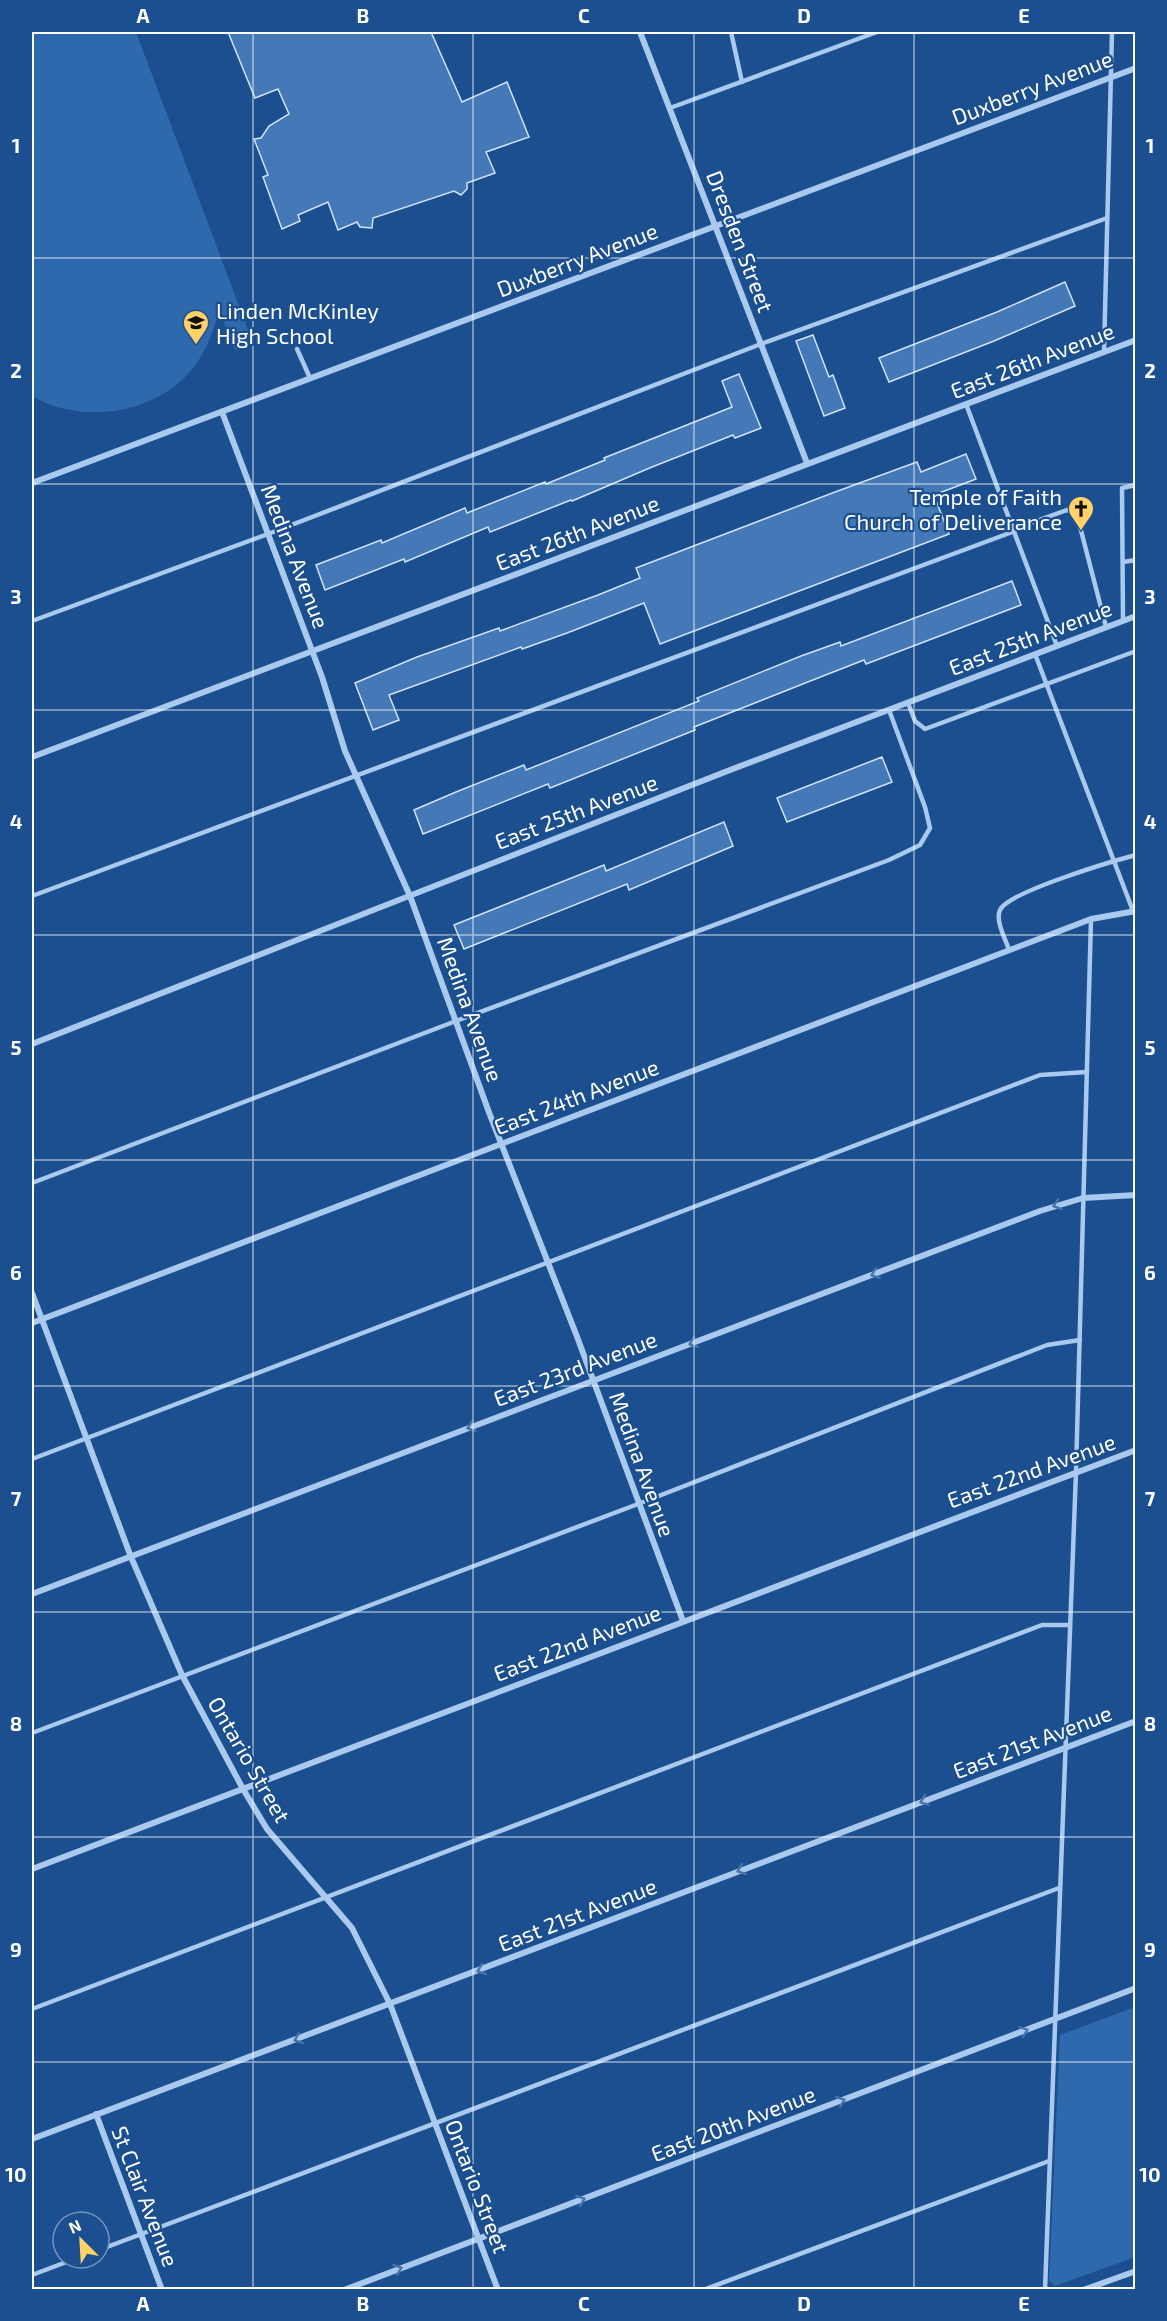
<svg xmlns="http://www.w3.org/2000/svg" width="1167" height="2321" viewBox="0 0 1167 2321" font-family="'Exo 2',sans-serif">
<rect width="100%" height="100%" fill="#1b4f8f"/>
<g fill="#2e69ad">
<path d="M32,32H136L253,343L235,350L219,310C213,334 204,358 186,376C148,415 79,424 32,396Z"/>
<path d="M1135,2007V2257L1055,2286L1049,2281L1060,2035Z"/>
</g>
<g fill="#4478b7" stroke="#cfe3fa" stroke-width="1.5">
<path d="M228,32H431L462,102L507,82L529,137L486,152L495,173L467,183V189L461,195L454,191L373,218L372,228L360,227L357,222L338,230L328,202L298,215L300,221L282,229L263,177L268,175L254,139L261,138L269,126L289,114L278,89L255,98Z"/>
<path d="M1065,282L1075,306L994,341L889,382L879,358L997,312Z"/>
<path d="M813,335L829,377L833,375L845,408L824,416L796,341Z"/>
<path d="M739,374L761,428L735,438L733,435L652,467L572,501L571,500L490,532L488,527L405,562L404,559L325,590L316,565L381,540L382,543L465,508L467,513L545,482L546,484L605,460L604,458L732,407L722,381Z"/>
<path d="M966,454L976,479L934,495L949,534L660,644L644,603L567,633L522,649L521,647L389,695L399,720L373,730L355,683L417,657L499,628L500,631L598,595L640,578L636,568L835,492L917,462L921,472Z"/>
<path d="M1012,581L1021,605L866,664L864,660L823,676L694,727L695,730L550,788L548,784L423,834L414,810L456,792L524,765L526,770L699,701L697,698L801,656L840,642L841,646Z"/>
<path d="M882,757L892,782L787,822L777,798Z"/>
<path d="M724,822L733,846L629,890L627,884L464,949L454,925L604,865L606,871Z"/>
</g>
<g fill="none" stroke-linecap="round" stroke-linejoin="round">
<g stroke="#a9c9ee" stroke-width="4.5">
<path d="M731,32L742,82"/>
<path d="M670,108L877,32"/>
<path d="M297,349L310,378"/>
<path d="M1104,352L1112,32"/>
<path d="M966,404L1057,646"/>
<path d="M1014,529L1067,510L1073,512L1077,515L1106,627"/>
<path d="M1123,562L1136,560"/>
<path d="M1123,620L1122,488L1136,485"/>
<path d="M32,621L268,534L761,344L1107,218"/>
<path d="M1035,654L1133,911"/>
<path d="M908,703L915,721L925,729L1136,651"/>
<path d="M32,896L1015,531"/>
<path d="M1009,950C1006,940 995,921 1000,910C1008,892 1113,861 1136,855"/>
<path d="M32,1183L456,1021L889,860L920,845L930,828L925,807L889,710"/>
<path d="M32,1459L1040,1075L1087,1072"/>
<path d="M32,1733L638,1504L1047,1345L1080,1340"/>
<path d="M32,2009L1042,1625H1070"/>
<path d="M99,2250L1059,1888"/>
<path d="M32,2275L77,2258"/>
<path d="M703,2290L1049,2161"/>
<path d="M1045,2290L1076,1472L1091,919"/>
</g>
<g stroke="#a9c9ee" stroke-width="6">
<path d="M640,32L807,463"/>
<path d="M222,412L322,677L345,751L410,896L490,1115L576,1334L683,1621"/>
<path d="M32,483L1136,68"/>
<path d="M32,757L1136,340"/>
<path d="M32,1044L730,770L1136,616"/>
<path d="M32,1293L131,1557L182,1675L243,1789L267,1829L352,1928L390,2004L498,2290"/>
<path d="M32,1323L1091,919L1136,911"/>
<path d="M32,1594L1040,1211L1083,1198L1136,1195"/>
<path d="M32,1869L1136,1450"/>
<path d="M96,2114L162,2290"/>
<path d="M32,2139L1136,1721"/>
<path d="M344,2290L1136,1988"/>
<path d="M1083,2290L1136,2271"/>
</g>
</g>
<defs><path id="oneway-chevron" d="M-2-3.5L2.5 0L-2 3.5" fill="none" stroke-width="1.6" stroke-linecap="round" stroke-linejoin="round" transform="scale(1.5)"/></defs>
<g stroke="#4674ac">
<use href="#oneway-chevron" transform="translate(1057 1205) rotate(163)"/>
<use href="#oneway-chevron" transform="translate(875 1274) rotate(159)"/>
<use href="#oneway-chevron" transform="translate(693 1343) rotate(159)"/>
<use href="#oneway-chevron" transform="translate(471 1427) rotate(159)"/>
<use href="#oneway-chevron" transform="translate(924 1801) rotate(159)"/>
<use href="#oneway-chevron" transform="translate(741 1870) rotate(159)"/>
<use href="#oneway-chevron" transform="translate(481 1970) rotate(159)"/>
<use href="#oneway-chevron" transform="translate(1024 2031) rotate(-21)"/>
<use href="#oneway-chevron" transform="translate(298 2039) rotate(159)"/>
<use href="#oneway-chevron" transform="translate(841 2101) rotate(-21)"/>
<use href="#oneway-chevron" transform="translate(581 2200) rotate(-21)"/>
<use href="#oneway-chevron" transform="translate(398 2269) rotate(-21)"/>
</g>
<path fill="none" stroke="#fff" stroke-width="1.5" stroke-opacity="0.55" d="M253,32V2290M473,32V2290M694,32V2290M914,32V2290M32,258H1136M32,484H1136M32,710H1136M32,935H1136M32,1160H1136M32,1386H1136M32,1612H1136M32,1837H1136M32,2062H1136"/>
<defs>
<symbol id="school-pin" viewBox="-11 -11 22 30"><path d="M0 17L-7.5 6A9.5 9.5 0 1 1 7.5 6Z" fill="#ffd166" stroke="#1b4f8f"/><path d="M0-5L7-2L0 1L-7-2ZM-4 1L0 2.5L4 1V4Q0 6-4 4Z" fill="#111"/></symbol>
<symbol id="church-pin" viewBox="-11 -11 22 30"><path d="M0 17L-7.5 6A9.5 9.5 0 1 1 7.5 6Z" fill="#ffd166" stroke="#1b4f8f"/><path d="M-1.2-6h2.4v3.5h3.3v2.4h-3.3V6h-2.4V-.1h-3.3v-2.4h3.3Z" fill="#111"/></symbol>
</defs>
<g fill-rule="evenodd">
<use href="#school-pin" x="181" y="308" width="30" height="40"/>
<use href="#church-pin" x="1066" y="494" width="30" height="40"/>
</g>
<g text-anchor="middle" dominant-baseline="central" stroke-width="4.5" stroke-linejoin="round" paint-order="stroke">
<g font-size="22" fill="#fff" stroke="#1b4f8f">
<text transform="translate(1032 87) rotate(-21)">Duxberry Avenue</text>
<text transform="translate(741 241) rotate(69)">Dresden Street</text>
<text transform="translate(577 259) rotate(-21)">Duxberry Avenue</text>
<text transform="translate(1032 360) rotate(-21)">East 26th Avenue</text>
<text transform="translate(577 532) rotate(-21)">East 26th Avenue</text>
<text transform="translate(296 556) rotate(69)">Medina Avenue</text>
<text transform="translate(1030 637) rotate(-21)">East 25th Avenue</text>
<text transform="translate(576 811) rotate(-21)">East 25th Avenue</text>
<text transform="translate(471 1009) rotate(70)">Medina Avenue</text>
<text transform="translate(576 1096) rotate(-21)">East 24th Avenue</text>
<text transform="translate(575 1368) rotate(-21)">East 23rd Avenue</text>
<text transform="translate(643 1464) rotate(70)">Medina Avenue</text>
<text transform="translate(1031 1470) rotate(-20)">East 22nd Avenue</text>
<text transform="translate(577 1642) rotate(-21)">East 22nd Avenue</text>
<text transform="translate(1032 1741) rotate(-21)">East 21st Avenue</text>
<text transform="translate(250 1759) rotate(60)">Ontario Street</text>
<text transform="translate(577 1914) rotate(-21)">East 21st Avenue</text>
<text transform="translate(733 2123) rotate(-21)">East 20th Avenue</text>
<text transform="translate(478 2186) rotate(69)">Ontario Street</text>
<text transform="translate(146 2196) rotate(69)">St Clair Avenue</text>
</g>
<g font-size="22" fill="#fff" stroke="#1b4f8f" text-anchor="start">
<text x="216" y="310">Linden McKinley<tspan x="216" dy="25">High School</tspan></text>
<text x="1062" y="496" text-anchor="end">Temple of Faith<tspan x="1062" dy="25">Church of Deliverance</tspan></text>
</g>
</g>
<rect width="1167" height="2321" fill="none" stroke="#1b4f8f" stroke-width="66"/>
<g transform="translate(81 2240) rotate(336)"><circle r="28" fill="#1b4f8f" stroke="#7695bc" stroke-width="1.5"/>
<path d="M0-4.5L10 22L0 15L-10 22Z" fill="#ffd166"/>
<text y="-9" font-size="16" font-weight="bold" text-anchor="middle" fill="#ffffff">N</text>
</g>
<rect x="33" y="33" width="1101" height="2255" fill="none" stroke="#fff" stroke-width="2"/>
<g font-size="20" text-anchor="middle" font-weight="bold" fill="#fff">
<text x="143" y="23">A</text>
<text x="363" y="23">B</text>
<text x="584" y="23">C</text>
<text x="804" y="23">D</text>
<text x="1024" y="23">E</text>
<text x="16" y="153">1</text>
<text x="1150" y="153">1</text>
<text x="16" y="378">2</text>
<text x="1150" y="378">2</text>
<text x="16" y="604">3</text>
<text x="1150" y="604">3</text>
<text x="16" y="829">4</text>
<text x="1150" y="829">4</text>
<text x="16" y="1055">5</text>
<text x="1150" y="1055">5</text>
<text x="16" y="1280">6</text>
<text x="1150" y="1280">6</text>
<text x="16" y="1506">7</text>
<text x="1150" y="1506">7</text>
<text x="16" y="1731">8</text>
<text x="1150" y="1731">8</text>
<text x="16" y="1957">9</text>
<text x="1150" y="1957">9</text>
<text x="16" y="2182">10</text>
<text x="1150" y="2182">10</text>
<text x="143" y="2311">A</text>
<text x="363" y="2311">B</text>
<text x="584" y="2311">C</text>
<text x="804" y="2311">D</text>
<text x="1024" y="2311">E</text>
</g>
</svg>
